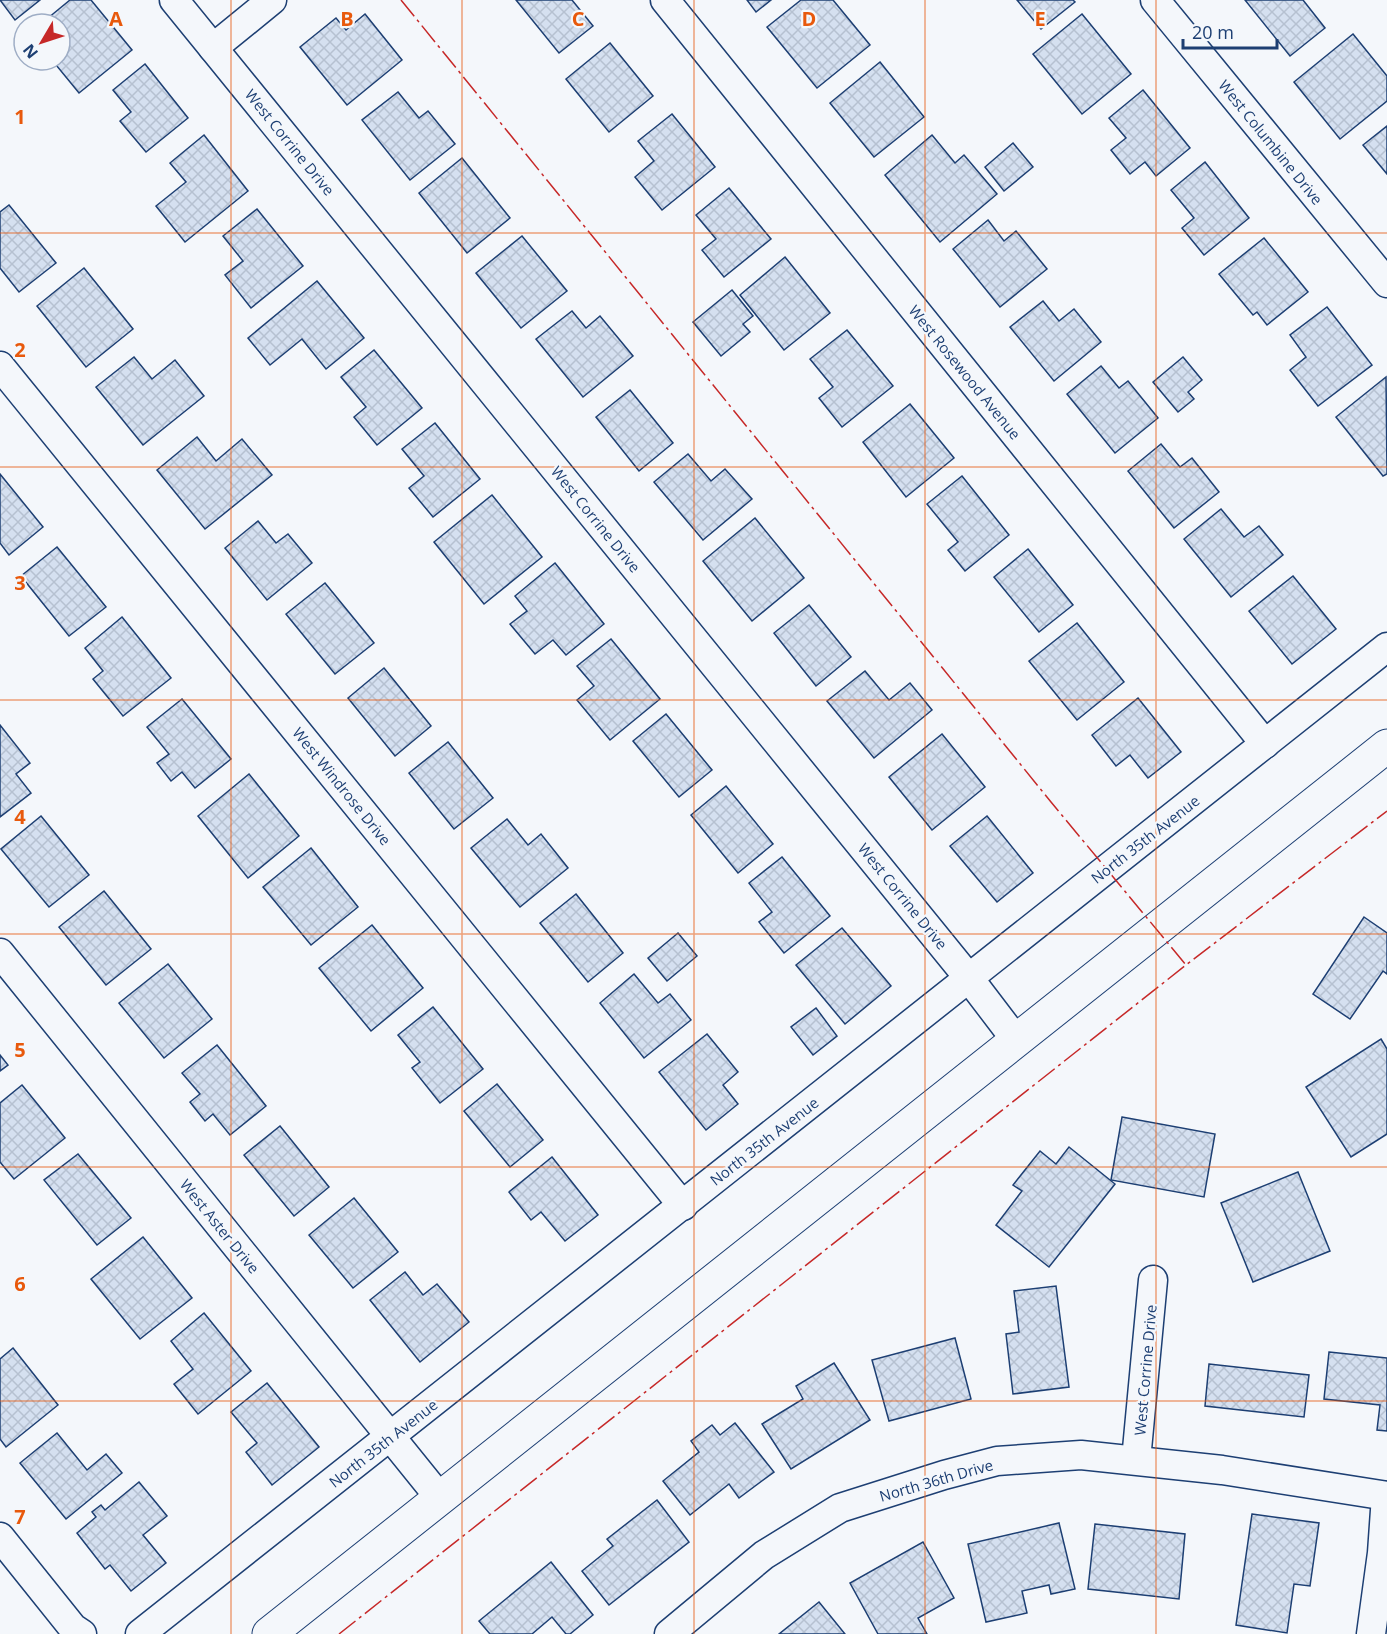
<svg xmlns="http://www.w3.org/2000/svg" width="1387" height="1634" viewBox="0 0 1387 1634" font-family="'Open Sans',sans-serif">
<defs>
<pattern id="building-cross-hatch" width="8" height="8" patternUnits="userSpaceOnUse" patternTransform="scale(1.5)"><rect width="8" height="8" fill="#d5e0f0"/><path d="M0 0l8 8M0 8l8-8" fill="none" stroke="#b6c1d1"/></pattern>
</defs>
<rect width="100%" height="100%" fill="#f4f7fb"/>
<g fill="url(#building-cross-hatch)" stroke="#1d3f73" stroke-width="1.5">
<path d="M0,0H40L15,20Z"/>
<path d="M70,0H91L132,50L79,93L52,60H60V43L65,39L60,33V24H53L48,18Z"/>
<path d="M516,0H572L593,26L559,53Z"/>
<path d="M747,0H771L756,12Z"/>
<path d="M801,0H833L870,45L817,88L767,27Z"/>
<path d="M1017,0H1073L1075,2L1041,29Z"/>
<path d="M1245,0H1303L1325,28L1290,56Z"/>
<path d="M365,14L402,60L347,105L300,47L336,18L346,30Z"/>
<path d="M1082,14L1131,74L1082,114L1033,54Z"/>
<path d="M1353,34L1387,76V101L1340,139L1294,82Z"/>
<path d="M610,43L653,96L609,132L566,79Z"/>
<path d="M880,62L924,117L874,157L830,103Z"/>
<path d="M145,64L188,118L146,152L120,121L131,112L113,90Z"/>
<path d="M1143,90L1190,148L1156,176L1145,162L1130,174L1111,150L1126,138L1109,118Z"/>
<path d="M398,92L419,118L428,111L455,144L410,180L362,120Z"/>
<path d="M672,114L715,167L662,210L635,177L654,161L638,141Z"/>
<path d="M1387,126V174L1363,145Z"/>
<path d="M204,135L248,191L185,242L156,206L186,182L170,163Z"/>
<path d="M932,135L955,163L964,155L997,194L940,242L885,175Z"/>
<path d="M1013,143L1033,167L1004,191L985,167Z"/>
<path d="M462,158L510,218L467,253L419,193Z"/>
<path d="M1205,162L1249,218L1204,255L1182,228L1194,218L1171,190Z"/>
<path d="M729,188L771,239L724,277L702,250L716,239L696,215Z"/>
<path d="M9,205L56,263L19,292L0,268V212Z"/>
<path d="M257,209L303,266L251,308L225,275L243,261L223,236Z"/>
<path d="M988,220L1004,241L1016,231L1047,269L1000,307L953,249Z"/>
<path d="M522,236L567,291L521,328L476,273Z"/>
<path d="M1264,238L1308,292L1267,325L1257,312L1253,315L1219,274Z"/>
<path d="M785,257L830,313L784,350L740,295Z"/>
<path d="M84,268L133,329L86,367L37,306Z"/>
<path d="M317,281L364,338L326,369L302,339L270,365L248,338Z"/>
<path d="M732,290L753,316L743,324L750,332L721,356L693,322Z"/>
<path d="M1043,301L1059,321L1074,309L1101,342L1054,381L1010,327Z"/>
<path d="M1327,307L1372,365L1318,406L1290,370L1306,357L1290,335Z"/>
<path d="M572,311L586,328L600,316L633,356L583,397L536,339Z"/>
<path d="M847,330L893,386L842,427L819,398L833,387L810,359Z"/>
<path d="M374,350L422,408L377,445L354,417L366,407L341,377Z"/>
<path d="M134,357L152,379L175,360L204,396L143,445L96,387Z"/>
<path d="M1183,357L1202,380L1188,392L1194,399L1178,412L1153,382Z"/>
<path d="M1101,366L1119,388L1128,381L1158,418L1115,453L1067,394Z"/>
<path d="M1386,377L1387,474L1383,476L1336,417Z"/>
<path d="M630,390L673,443L639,471L596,417Z"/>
<path d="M910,404L954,458L906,497L863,442Z"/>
<path d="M435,423L480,479L433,517L409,488L424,476L402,449Z"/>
<path d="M197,437L216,461L242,439L272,475L205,529L157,470Z"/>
<path d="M1161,444L1180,467L1192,458L1219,492L1174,528L1128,471Z"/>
<path d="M688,454L711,481L725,469L752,499L703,540L654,482Z"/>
<path d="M0,474L43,527L9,555L0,543Z"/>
<path d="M962,476L1009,535L965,571L948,550L958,542L927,504Z"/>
<path d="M492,495L542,557L484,604L434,542Z"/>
<path d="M1221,509L1244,537L1259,526L1283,555L1231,597L1184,539Z"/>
<path d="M755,518L804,578L752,621L703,561Z"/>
<path d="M258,521L276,543L288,534L312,563L267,600L225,548Z"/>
<path d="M57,547L106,607L69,636L21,576Z"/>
<path d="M1028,549L1073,605L1039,632L994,577Z"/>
<path d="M555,563L604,624L566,655L553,640L535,654L510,624L527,611L515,596Z"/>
<path d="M1293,576L1336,629L1292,664L1249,611Z"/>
<path d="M325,583L374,643L335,674L286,614Z"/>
<path d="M809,605L851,657L816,686L774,633Z"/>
<path d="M122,617L171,678L123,716L93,679L103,671L85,648Z"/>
<path d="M1077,623L1124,682L1077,720L1029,661Z"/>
<path d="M611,639L660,699L610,740L577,700L594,686L577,666Z"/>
<path d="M384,668L431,726L395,756L348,698Z"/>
<path d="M865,671L889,700L910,683L932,710L874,758L827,701Z"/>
<path d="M1138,698L1181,752L1148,778L1130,755L1116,766L1092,735Z"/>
<path d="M182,699L231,759L195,788L182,772L171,781L157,763L169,754L147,727Z"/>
<path d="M666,714L712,770L679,797L633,741Z"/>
<path d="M0,725L30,763L16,774L31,793L0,817Z"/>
<path d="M942,734L985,787L932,830L889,777Z"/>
<path d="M448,742L493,798L454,829L409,773Z"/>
<path d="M249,774L299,836L248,878L198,816Z"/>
<path d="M726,786L773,844L738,873L691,815Z"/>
<path d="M41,816L89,875L49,907L1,849Z"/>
<path d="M987,816L1033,873L997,902L950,846Z"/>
<path d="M507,819L528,845L541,834L568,868L520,907L471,848Z"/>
<path d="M311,848L358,907L311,945L263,887Z"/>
<path d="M782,857L830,916L784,953L759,922L772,912L749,883Z"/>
<path d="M104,891L151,949L106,985L59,927Z"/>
<path d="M576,894L623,953L588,982L540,923Z"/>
<path d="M1364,917L1387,933V974L1383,971L1350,1019L1313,994Z"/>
<path d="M372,925L423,988L371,1031L319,968Z"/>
<path d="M842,928L891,986L845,1024L796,965Z"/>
<path d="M678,933L697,956L667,981L648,958Z"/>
<path d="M168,964L212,1019L164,1058L119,1003Z"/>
<path d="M634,974L658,1003L670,994L691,1020L644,1058L600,1003Z"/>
<path d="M433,1007L483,1069L440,1103L412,1068L420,1062L398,1035Z"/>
<path d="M816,1008L837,1036L813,1055L791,1027Z"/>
<path d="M707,1034L738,1072L723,1085L738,1104L706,1130L659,1072Z"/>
<path d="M1381,1039L1387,1049V1134L1351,1157L1306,1087Z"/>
<path d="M217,1045L266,1106L230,1135L213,1114L205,1121L190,1102L200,1094L182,1073Z"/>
<path d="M0,1055L8,1065L0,1071Z"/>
<path d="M497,1084L543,1140L510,1167L464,1111Z"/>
<path d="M22,1085L65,1138L14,1179L0,1162V1103Z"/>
<path d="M1122,1117L1215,1134L1204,1197L1111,1180Z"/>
<path d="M280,1126L329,1187L294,1216L244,1155Z"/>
<path d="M1069,1147L1115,1184L1049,1267L996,1225L1022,1191L1013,1185L1040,1151L1056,1164Z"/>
<path d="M78,1154L131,1218L97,1245L44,1180Z"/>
<path d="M552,1157L598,1215L565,1241L541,1212L531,1220L509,1192Z"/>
<path d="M1298,1172L1330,1251L1253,1282L1221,1203Z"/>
<path d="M354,1198L398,1252L353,1288L309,1235Z"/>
<path d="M143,1237L192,1298L140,1339L91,1279Z"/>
<path d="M405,1272L423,1295L437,1284L469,1322L420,1362L370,1300Z"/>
<path d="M1056,1286L1069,1387L1013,1394L1006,1334L1019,1332L1014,1291Z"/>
<path d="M204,1313L251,1371L198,1414L174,1384L193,1369L171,1341Z"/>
<path d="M955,1338L971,1399L889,1421L872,1360Z"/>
<path d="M13,1348L58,1405L6,1447L0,1439V1359Z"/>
<path d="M1329,1352L1387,1358V1431L1377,1430L1380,1405L1324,1399Z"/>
<path d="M834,1363L870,1420L791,1469L762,1424L803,1399L796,1386Z"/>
<path d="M1209,1364L1309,1375L1304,1417L1205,1406Z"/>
<path d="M267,1383L319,1447L272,1485L246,1452L257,1443L231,1412Z"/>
<path d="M735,1423L774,1472L739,1498L729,1484L690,1515L663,1481L699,1452L691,1441L712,1425L720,1435Z"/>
<path d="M57,1433L87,1470L106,1454L122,1473L66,1519L20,1463Z"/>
<path d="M139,1482L167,1516L143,1535L166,1563L131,1591L110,1565L105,1569L77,1533L96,1517L92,1512L101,1505L105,1510Z"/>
<path d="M657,1500L689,1542L609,1605L582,1571L613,1546L607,1539Z"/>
<path d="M1252,1514L1319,1523L1310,1586L1294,1584L1287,1633L1236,1625Z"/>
<path d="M1059,1523L1075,1589L1051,1594L1049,1585L1022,1591L1027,1613L986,1622L968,1544Z"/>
<path d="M1095,1524L1185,1534L1179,1599L1088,1589Z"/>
<path d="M923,1542L954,1598L918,1618L927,1634H878L850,1583Z"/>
<path d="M551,1562L593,1615L570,1634H566L552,1617L532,1634H490L479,1621Z"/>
<path d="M819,1602L845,1634H779Z"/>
</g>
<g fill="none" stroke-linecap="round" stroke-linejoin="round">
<defs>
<g id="minor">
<path d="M174,0L968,977L1016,1040"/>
<path d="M665,0L1265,744"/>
<path d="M1155,0L1387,283"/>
<path d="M213,48L272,0"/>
<path d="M0,366L683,1206"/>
<path d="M0,953L440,1498"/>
<path d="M1136,1460L1153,1280"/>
<path d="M0,1537L73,1628L82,1634"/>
<path d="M140,1634L1387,647"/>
<path d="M669,1634L764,1555L840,1508L944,1475L997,1461L1081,1455L1222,1470L1387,1496"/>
<path d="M1371,1634L1382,1553L1386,1496"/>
</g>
<path id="secondary" d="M269,1634L1387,746"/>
</defs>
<use href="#minor" stroke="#1d3f73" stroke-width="31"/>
<use href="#secondary" stroke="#1d3f73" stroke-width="35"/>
<use href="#minor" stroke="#f4f7fb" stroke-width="28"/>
<use href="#secondary" stroke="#f4f7fb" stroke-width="33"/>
<g stroke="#c62828" stroke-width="1.5" stroke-dasharray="21 4.5 3 4.5" stroke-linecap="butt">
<path d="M401,0L1051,802L1186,965"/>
<path d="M339,1634L1186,965L1387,811"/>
</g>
</g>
<path fill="none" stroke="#e8590c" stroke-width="1.5" stroke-opacity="0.55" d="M231,0V1634M462,0V1634M694,0V1634M925,0V1634M1156,0V1634M0,233H1387M0,467H1387M0,700H1387M0,934H1387M0,1167H1387M0,1401H1387"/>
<g text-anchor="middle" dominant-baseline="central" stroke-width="4.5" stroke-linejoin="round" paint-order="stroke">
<g font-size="15" fill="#1d3f73" stroke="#f4f7fb">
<text transform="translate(290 142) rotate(51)">West Corrine Drive</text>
<text transform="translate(1271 142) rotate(51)">West Columbine Drive</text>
<text transform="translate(965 372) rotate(51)">West Rosewood Avenue</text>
<text transform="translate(596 519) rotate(51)">West Corrine Drive</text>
<text transform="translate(342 786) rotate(51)">West Windrose Drive</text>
<text transform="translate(1145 839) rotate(-38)">North 35th Avenue</text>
<text transform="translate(903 896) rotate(51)">West Corrine Drive</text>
<text transform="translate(764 1141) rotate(-38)">North 35th Avenue</text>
<text transform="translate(220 1226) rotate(51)">West Aster Drive</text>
<text transform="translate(1145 1370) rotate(-85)">West Corrine Drive</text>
<text transform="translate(383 1443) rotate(-38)">North 35th Avenue</text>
<text transform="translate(936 1480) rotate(-16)">North 36th Drive</text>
</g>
</g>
<g font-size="20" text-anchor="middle" font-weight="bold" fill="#e8590c" stroke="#f4f7fb" stroke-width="4.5" stroke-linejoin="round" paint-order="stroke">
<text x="116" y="26">A</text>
<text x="347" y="26">B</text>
<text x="578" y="26">C</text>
<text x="809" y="26">D</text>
<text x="1040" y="26">E</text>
<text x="20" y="124">1</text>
<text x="20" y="357">2</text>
<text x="20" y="590">3</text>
<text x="20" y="824">4</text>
<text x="20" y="1057">5</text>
<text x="20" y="1291">6</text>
<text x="20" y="1524">7</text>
</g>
<g transform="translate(42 42) rotate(231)"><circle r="28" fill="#f4f7fb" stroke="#9eadc5" stroke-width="1.5"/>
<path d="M0-4.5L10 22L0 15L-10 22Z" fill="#c62828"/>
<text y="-9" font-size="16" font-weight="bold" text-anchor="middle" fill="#1d3f73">N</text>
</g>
<path d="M1183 39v9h94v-9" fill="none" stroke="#1d3f73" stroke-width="3"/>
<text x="1192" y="39" font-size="18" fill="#1d3f73" stroke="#f4f7fb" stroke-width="4.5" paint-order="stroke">20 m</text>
</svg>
